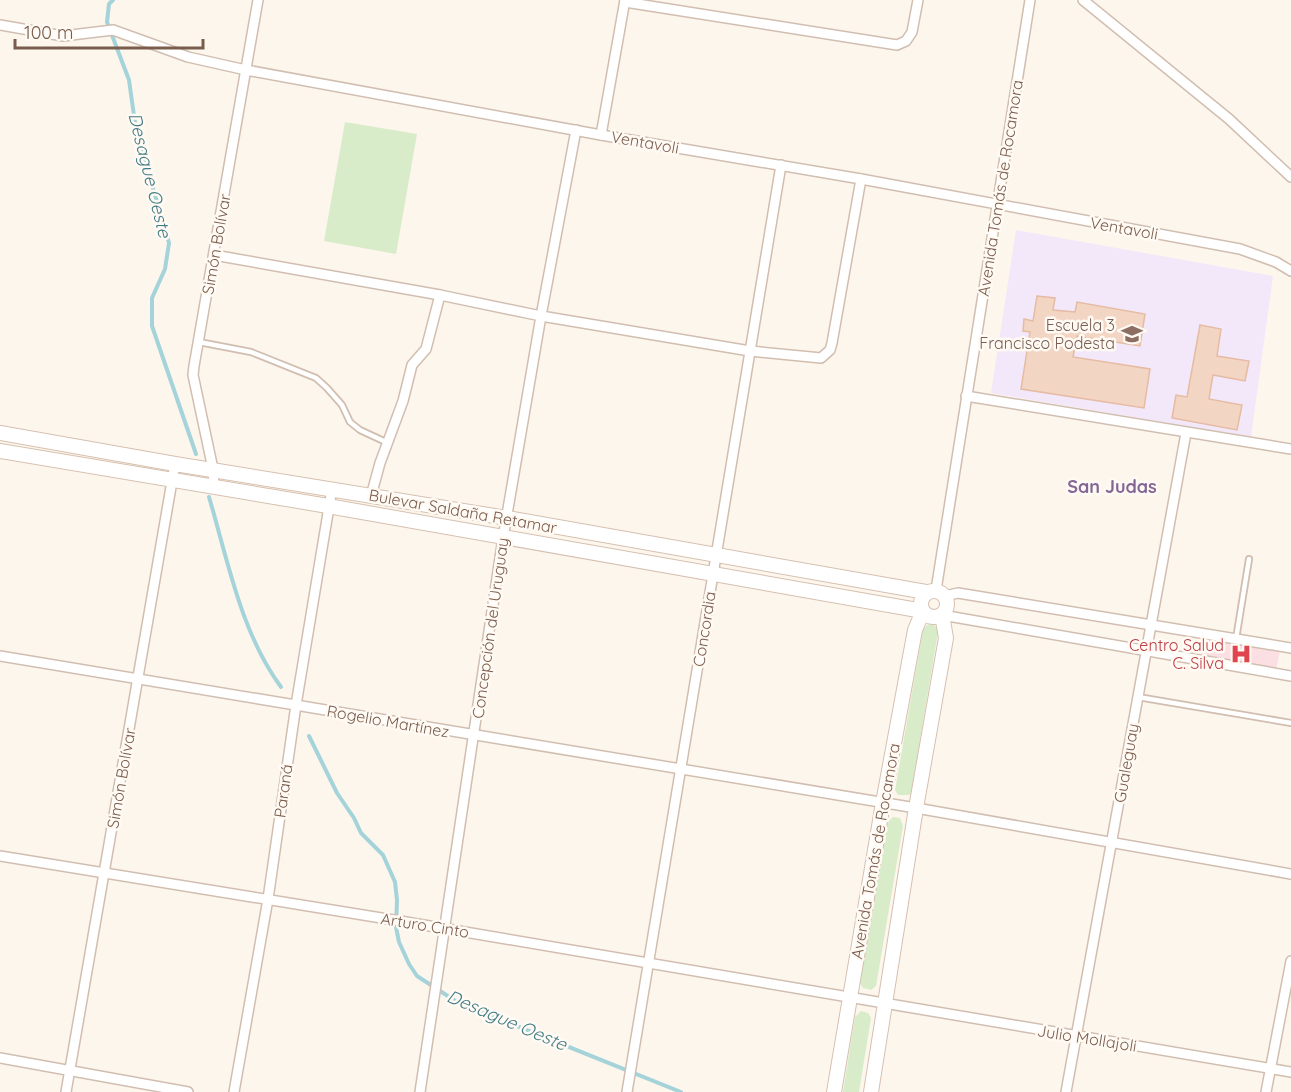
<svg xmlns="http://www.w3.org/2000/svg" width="1291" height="1092" viewBox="0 0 1291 1092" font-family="Quicksand,sans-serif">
<rect width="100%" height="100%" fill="#fdf6ec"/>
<path fill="#f3e8fa" d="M1016,230L1273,276L1251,437L991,393Z"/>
<path fill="#fbdfe3" d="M1206,639L1280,651L1276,670L1202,656Z"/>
<g fill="#d8ecc9">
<path d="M345,122L417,134L396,254L324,241Z"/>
<path d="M932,623L937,628L938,632L911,793L909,795H898L895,790L923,630L928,624Z"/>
<path d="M893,817L900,818L903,826L876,986L871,990L863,988L860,983L887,823Z"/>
<path d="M861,1011L868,1013L871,1018L859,1092H843L855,1017Z"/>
</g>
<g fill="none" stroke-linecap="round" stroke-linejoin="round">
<g stroke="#a5d3da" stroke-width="4">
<path d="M113,0L109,4L107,22L129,80L136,130L169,243L165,269L152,298V326L196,454"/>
<path d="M209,497C228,561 241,633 281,687"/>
<path d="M309,736L337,793L354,818L361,833L383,855L395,882L397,900L396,927L399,942L409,964L417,976L457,1002L681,1092"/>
</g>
</g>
<g fill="#f3d5c3" stroke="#e6bba3" stroke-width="1.5">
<path d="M1037,296L1055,298L1053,310L1075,312L1077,302L1145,314L1140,346L1077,336L1073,357L1150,369L1144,408L1021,389L1030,332L1023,331L1024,319L1033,321Z"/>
<path d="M1200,325L1221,329L1217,356L1249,361L1245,381L1213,375L1209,399L1242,405L1237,430L1172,418L1176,395L1187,397Z"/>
</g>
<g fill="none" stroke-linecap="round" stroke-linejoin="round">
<defs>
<g id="lane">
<path d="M199,342L251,352L316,378L327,388L342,405L350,422L360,430L388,443"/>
<path d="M1236,639L1249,559"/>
<path d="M1138,697L1291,723"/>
</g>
<g id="street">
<path d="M1083,0L1229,119L1291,177"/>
<path d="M625,2L897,45L906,41L912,32L918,0"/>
<path d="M0,25L63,36L113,30L188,57L246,70L601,135L861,179L1240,249L1276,262L1291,271"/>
<path d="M601,135L625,0"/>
<path d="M214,255L440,295L541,316L750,351L821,358L830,350L832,343L861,179"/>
<path d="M966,396L1291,449"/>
<path d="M214,488L213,469L193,375L194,366L258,0"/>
<path d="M371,496L380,463L403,401L412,365L426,349L440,295"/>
<path d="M936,590L1030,0"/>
<path d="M945,596L958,593L1291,648"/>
<path d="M942,615L1291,676"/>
<path d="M0,656L916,808L1291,874"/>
<path d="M0,856L406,922L1291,1072"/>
<path d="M0,1058L188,1092"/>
<path d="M66,1092L175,464"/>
<path d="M234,1092L268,899L296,705L332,489"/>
<path d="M420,1092L503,538L541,316L576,130"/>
<path d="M627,1092L781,165"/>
<path d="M1066,1092L1186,433"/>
<path d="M1266,1092L1291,961"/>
</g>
<g id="secondary">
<path d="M0,433L175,464L507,518L926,592"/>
<path d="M0,451L328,506L923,611L915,630L883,803L834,1092"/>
<circle cx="934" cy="604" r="13"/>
<path d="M871,1092L916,808L946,638L942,615"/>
</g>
</defs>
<use href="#lane" stroke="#d1beb0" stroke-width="8"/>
<use href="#street" stroke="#d1beb0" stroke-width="12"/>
<use href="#secondary" stroke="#d6c0b0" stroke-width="16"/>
<use href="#lane" stroke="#fff" stroke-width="4.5"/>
<use href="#street" stroke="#fff" stroke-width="9"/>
<use href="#secondary" stroke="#fff" stroke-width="14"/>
</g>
<defs>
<symbol id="school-bare" viewBox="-9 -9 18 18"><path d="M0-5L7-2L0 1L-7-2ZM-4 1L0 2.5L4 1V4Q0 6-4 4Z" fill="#8d6e63" stroke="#fffaf3" stroke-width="2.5" paint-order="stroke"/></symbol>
<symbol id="hospital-bare" viewBox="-9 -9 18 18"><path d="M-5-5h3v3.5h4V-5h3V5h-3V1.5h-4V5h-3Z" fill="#e0444e" stroke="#fffaf3" stroke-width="2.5" paint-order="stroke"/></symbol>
</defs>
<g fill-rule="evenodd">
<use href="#school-bare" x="1117" y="319" width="30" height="30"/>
<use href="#hospital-bare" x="1226" y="639" width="30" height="30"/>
</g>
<g text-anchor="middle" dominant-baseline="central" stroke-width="5" stroke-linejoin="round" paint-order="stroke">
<g font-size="16" fill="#7a5c4d" stroke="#fffaf3">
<text transform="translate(645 142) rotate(10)">Ventavoli</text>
<text transform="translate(1000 188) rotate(-81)">Avenida Tomás de Rocamora</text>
<text transform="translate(1124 228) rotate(10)">Ventavoli</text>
<text transform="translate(216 244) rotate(-80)">Simón Bolívar</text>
<text transform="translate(463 511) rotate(10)">Bulevar Saldaña Retamar</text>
<text transform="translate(490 628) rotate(-82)">Concepción del Uruguay</text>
<text transform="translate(704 629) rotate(-81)">Concordia</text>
<text transform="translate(388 721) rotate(10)">Rogelio Martínez</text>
<text transform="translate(1126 763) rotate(-80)">Gualeguay</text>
<text transform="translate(121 778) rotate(-80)">Simón Bolívar</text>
<text transform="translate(283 791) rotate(-82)">Paraná</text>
<text transform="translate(875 851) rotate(-80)">Avenida Tomás de Rocamora</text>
<text transform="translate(425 925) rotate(9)">Arturo Cinto</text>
<text transform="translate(1087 1038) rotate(9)">Julio Mollajoli</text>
</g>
<g font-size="16" fill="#785e54" stroke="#fffaf3" text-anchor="end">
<text x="1115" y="325">Escuela 3<tspan x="1115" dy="18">Francisco Podesta</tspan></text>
</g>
<g font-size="16" fill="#be3a42" stroke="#fffaf3" text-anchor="end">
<text x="1224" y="645">Centro Salud<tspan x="1224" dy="18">C. Silva</tspan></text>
</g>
<g font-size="18" font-style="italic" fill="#437c86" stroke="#fffaf3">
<text transform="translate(150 175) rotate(76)">Desague Oeste</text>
<text transform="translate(507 1020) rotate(23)">Desague Oeste</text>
</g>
<g font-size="18" font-weight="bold" fill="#846695" stroke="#fffaf3">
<text x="1112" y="486">San Judas</text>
</g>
</g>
<path d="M15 39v9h188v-9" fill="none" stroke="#7a5c4d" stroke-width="3"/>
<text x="24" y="39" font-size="18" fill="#7a5c4d" stroke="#fffaf3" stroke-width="4.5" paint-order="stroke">100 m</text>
</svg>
